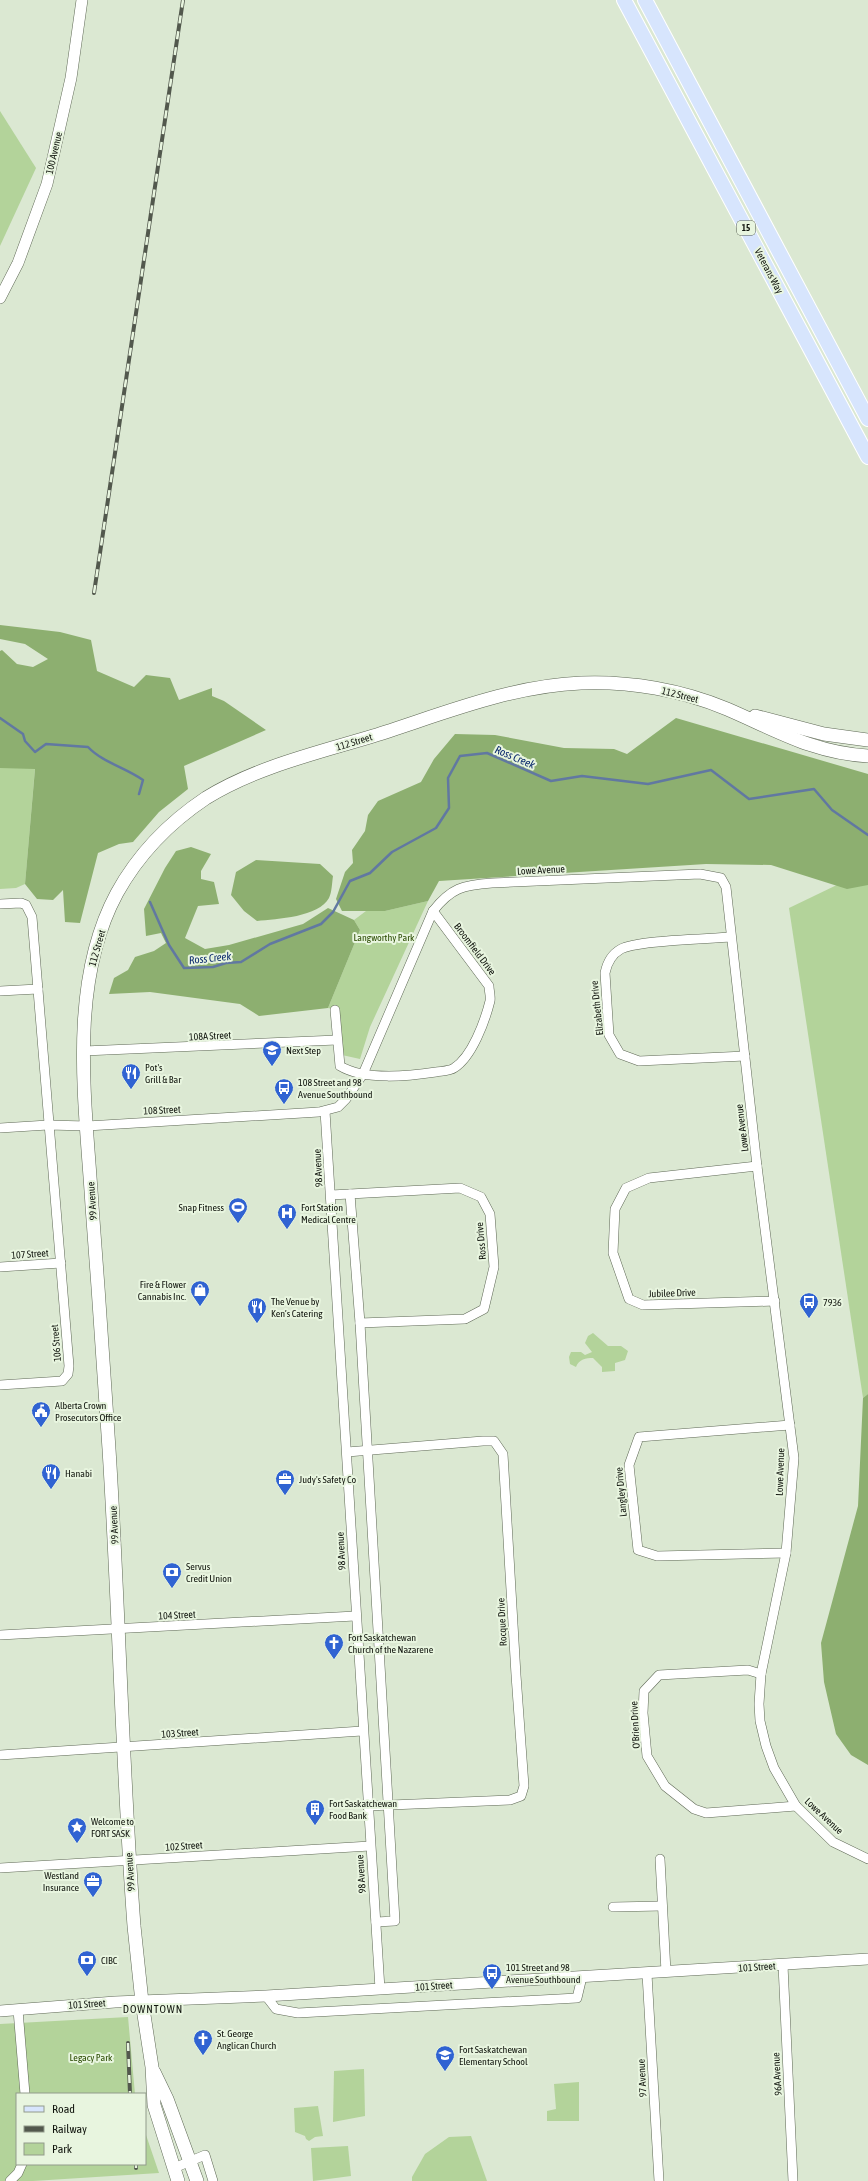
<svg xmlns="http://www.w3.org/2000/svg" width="868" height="2181" viewBox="0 0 868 2181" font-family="'Asap Condensed',sans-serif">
<rect width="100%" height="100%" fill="#dbe8d2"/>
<g fill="#b3d39a">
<path d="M0,111L36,168L0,246Z"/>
<path d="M0,768H35L25,884L16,888L0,889Z"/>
<path d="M868,870V1394L863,1398L789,908Z"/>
<path d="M428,901L370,1027L360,1059L342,1055L337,1010L328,1008L360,930L354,920L366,911H385Z"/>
<path d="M593,1333L608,1346H621L628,1351L625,1360L615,1363V1371L602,1372V1367L593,1358C586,1358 579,1359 576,1367L570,1364L569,1357L571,1352H581L585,1355L592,1352L585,1343L588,1336Z"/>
<path d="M128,2017L135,2094H17V2164H145V2132L159,2173L33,2181H0V2024Z"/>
<path d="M364,2069L365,2116L333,2122L334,2071Z"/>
<path d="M579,2082V2121H547V2111L556,2109L554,2084Z"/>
<path d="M318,2106L323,2136L315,2137L309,2141L306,2139L305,2136L295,2132L294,2108Z"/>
<path d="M471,2136L487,2181H412V2177L425,2154L449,2137Z"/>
<path d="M348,2146L351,2176L313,2181L311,2148Z"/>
</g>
<g fill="#8daf70">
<path d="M0,625L60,632L91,640L97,671L134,687L146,675L170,678L179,700L212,688V696L224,701L266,730L184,766L188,789L159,812L133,842L119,844L98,853L80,923L65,922L63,890L53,900L37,899L25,884L35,769L0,768V651L2,650L17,664L33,667L48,659L25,644L0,639Z"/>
<path d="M676,718L868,774V885L847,889L771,865L706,864L439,881L428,901L385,911H342L336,899L345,872L353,863L352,850L365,831L368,815L378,801L421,782L434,759L455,734L495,735L564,748L614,749L627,754Z"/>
<path d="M191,847L211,854L201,871V879L214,882L219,904L198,906L185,938L205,949L229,945L303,924L328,908L354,920L360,930L328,1008L259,1016L240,1004L150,992L109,994L114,978L128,970L135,957L154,951L166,943L161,933L146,936L144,909L165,868L176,851Z"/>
<path d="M256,860L320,864L333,876C332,882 332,892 329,898C319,917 277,919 257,921L244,911L231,895L236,872Z"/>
<path d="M868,1394V1765L851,1755L836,1734L824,1682L821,1643L858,1506L863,1398Z"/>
</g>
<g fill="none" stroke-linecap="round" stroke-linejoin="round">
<g stroke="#6178a1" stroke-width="2.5">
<path d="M0,718L23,734L25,741L35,752L46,744L88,747C102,762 126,768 143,780L139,794"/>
<path d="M150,902L169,945L184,968L213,967L226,963L241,962L270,944L321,924L333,912L350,881L370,873L392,852L436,828L449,808L448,778L460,756L487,753L551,781L582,776L648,784L711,770L749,799L814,789L832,810L868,835"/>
</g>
<defs>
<g id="minor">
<path d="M0,904L21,903L26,905L32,917L69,1366L68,1374L62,1381L0,1385"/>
<path d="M731,937C709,939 637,940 621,949C612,954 607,963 605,973L609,1035L620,1054L639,1061L745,1056"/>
<path d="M0,991L38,989"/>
<path d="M335,1010L340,1066C365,1081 409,1076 436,1072C442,1071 450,1071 454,1068C472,1057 485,1021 490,1001C491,997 489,991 489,986L433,911"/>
<path d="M84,1051L337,1040"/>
<path d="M325,1111L380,1989"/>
<path d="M0,1128L48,1125L87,1126L319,1112L338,1107L346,1099L363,1074L433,911C451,888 463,885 492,883L700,874L721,878L726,887L757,1166L794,1458L786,1553L761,1674L759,1704L760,1721L766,1746L774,1768L796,1806L833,1842L868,1859"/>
<path d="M757,1166L649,1178L626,1188L615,1209L613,1253L629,1299L643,1305L775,1301"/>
<path d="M350,1194L360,1323L395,1921L376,1922"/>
<path d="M331,1195L460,1188L481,1197L490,1214L494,1267L484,1309L465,1319L360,1323"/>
<path d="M0,1267L61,1263"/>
<path d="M347,1452L483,1441H494L503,1454L516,1675L524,1786L521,1796L510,1800L367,1806"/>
<path d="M786,1553L657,1556L638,1550L629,1465L639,1437L790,1425"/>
<path d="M0,1635L355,1616"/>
<path d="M761,1674L748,1670L659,1675L644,1691L643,1713L647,1756L665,1786L694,1809L706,1813L796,1806"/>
<path d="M0,1755L362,1731"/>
<path d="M660,1859L666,1972"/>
<path d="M0,1868L370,1846"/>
<path d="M613,1907L662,1906"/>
<path d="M783,1965L793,2181"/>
<path d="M647,1974L659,2181"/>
<path d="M266,1996L276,2009L298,2013L577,1998L582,1977"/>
<path d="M18,2010L25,2094"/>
<path d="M174,2168L205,2155L213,2181"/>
<path d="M10,2181L18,2173L22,2164"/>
</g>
<g id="tertiary">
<path d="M0,298L18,263L47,184L71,78L82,0"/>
<path d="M0,2011L115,2002L266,1996L868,1959"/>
</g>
<g id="secondary">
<path d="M755,716L824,734L868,740"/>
<path d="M154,2072L167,2099L197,2181"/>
<path d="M178,2181L154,2105L152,2067L142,2002L134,1926C122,1767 119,1607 109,1449C104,1367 98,1287 92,1206C86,1105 67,985 117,893C138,855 170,822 206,798C256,767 317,753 373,736C440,715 509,686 581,683C630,681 682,690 727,709C776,730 813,753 868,756"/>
</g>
<g id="primary">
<path d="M624,0L868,457"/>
<path d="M645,0L868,419"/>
</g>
</defs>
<use href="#minor" stroke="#5e6855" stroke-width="10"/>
<use href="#tertiary" stroke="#5e6855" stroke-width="12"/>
<use href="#secondary" stroke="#5e6855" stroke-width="14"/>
<use href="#primary" stroke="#fff" stroke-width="16"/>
<use href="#minor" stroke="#fff" stroke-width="9"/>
<use href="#tertiary" stroke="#fff" stroke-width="11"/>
<use href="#secondary" stroke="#fff" stroke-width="13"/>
<use href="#primary" stroke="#d7e5fd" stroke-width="14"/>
<defs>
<g id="rail">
<path d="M94,593L183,0"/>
<path d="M128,2043L130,2094"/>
<path d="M136,2164V2168"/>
</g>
</defs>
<use href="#rail" stroke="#52584d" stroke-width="4"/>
<use href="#rail" stroke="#e8f5df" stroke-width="2.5" stroke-dasharray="8" stroke-linecap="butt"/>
</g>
<defs>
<symbol id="school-pin" viewBox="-11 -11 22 30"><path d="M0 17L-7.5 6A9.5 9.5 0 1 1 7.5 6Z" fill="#3063d2" stroke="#e8f5df"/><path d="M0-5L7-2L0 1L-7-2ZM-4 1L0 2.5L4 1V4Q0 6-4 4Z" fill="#fff"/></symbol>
<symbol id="restaurant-pin" viewBox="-11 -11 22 30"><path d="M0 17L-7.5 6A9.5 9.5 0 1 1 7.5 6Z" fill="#3063d2" stroke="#e8f5df"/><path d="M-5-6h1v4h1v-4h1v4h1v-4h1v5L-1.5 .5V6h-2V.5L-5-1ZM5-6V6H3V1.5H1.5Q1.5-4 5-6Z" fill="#fff"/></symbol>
<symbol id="bus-pin" viewBox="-11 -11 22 30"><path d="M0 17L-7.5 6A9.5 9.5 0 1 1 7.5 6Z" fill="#3063d2" stroke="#e8f5df"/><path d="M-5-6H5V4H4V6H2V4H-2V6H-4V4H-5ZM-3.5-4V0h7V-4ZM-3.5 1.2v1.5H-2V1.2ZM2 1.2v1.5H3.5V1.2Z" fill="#fff"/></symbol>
<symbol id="stadium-pin" viewBox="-11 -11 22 30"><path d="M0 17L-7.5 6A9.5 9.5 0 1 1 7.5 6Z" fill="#3063d2" stroke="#e8f5df"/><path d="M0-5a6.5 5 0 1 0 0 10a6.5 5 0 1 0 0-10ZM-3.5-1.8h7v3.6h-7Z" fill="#fff"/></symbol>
<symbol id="hospital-pin" viewBox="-11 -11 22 30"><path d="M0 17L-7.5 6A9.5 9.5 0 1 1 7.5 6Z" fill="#3063d2" stroke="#e8f5df"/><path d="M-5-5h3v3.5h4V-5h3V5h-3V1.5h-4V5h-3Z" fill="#fff"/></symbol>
<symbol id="shop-pin" viewBox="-11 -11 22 30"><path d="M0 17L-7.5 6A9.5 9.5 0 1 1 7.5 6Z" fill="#3063d2" stroke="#e8f5df"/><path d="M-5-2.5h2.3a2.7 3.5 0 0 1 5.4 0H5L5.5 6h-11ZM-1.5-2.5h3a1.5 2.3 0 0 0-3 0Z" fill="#fff"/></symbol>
<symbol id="civic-pin" viewBox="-11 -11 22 30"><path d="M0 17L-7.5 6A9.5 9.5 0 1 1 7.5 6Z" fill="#3063d2" stroke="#e8f5df"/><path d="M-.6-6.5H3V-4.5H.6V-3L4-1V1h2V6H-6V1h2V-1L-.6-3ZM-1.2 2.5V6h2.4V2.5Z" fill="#fff"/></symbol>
<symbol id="office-pin" viewBox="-11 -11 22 30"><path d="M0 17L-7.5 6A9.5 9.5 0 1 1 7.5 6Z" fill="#3063d2" stroke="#e8f5df"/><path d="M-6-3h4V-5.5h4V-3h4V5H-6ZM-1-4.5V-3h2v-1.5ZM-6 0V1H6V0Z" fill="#fff"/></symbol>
<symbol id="bank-pin" viewBox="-11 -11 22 30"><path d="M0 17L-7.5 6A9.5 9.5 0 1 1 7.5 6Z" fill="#3063d2" stroke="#e8f5df"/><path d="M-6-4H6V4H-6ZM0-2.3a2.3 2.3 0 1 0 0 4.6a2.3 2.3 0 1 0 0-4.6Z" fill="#fff"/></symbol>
<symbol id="church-pin" viewBox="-11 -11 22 30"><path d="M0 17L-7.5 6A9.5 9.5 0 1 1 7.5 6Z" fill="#3063d2" stroke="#e8f5df"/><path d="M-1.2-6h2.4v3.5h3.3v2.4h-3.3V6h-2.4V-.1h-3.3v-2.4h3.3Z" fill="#fff"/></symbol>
<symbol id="building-pin" viewBox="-11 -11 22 30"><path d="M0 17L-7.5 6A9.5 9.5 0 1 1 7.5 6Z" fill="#3063d2" stroke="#e8f5df"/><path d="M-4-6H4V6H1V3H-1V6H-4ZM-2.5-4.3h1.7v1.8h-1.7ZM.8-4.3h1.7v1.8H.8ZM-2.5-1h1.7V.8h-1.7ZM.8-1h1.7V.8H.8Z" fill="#fff"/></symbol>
<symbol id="sight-pin" viewBox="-11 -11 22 30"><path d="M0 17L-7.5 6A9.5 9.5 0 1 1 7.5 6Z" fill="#3063d2" stroke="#e8f5df"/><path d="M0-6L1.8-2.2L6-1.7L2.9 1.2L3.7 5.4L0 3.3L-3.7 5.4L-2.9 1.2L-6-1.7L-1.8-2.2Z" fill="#fff"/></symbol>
</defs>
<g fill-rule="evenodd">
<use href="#school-pin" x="261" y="1039" width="22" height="30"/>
<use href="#restaurant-pin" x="120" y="1062" width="22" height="30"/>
<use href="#bus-pin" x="273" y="1077" width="22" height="30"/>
<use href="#stadium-pin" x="227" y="1196" width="22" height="30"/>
<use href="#hospital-pin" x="276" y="1202" width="22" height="30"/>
<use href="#shop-pin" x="189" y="1279" width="22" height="30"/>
<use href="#bus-pin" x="798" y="1291" width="22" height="30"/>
<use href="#restaurant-pin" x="246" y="1296" width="22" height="30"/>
<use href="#civic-pin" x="30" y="1400" width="22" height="30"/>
<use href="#restaurant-pin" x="40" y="1462" width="22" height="30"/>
<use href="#office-pin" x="274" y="1468" width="22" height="30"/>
<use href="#bank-pin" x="161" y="1561" width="22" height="30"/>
<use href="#church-pin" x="323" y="1632" width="22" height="30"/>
<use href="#building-pin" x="304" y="1798" width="22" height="30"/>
<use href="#sight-pin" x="66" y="1816" width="22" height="30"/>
<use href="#office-pin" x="82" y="1870" width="22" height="30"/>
<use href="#bank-pin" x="76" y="1949" width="22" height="30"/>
<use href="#bus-pin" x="481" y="1962" width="22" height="30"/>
<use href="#church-pin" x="192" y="2028" width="22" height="30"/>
<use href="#school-pin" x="434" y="2044" width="22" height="30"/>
</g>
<g text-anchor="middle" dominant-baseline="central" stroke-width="4" stroke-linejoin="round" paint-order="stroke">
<rect fill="#e8f5df" stroke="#51584c" stroke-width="1" x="737" y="221" width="18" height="14" rx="3"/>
<g font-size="9" font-weight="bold" fill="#10140d">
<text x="746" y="228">15</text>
</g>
<g font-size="10" fill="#10140d" stroke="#e8f5df">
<text transform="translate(54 153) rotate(-77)">100 Avenue</text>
<text transform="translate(769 271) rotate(62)">Veterans Way</text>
<text transform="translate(680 695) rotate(14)">112 Street</text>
<text transform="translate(354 742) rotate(-17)">112 Street</text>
<text transform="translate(541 870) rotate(-3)">Lowe Avenue</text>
<text transform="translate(97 948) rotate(-74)">112 Street</text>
<text transform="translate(475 949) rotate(53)">Broomfield Drive</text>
<text transform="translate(597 1008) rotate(-96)">Elizabeth Drive</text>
<text transform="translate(210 1036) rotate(-3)">108A Street</text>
<text transform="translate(162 1110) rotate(-3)">108 Street</text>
<text transform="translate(742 1128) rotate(-97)">Lowe Avenue</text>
<text transform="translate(318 1168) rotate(-93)">98 Avenue</text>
<text transform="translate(92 1201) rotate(-94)">99 Avenue</text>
<text transform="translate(481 1241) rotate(-95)">Ross Drive</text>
<text transform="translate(30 1254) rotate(-4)">107 Street</text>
<text transform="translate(672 1293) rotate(-2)">Jubilee Drive</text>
<text transform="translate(56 1343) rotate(-95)">106 Street</text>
<text transform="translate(780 1472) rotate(-88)">Lowe Avenue</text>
<text transform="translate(621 1492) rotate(-95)">Langley Drive</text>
<text transform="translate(114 1525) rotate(-93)">99 Avenue</text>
<text transform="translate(341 1551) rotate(-93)">98 Avenue</text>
<text transform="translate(177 1615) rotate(-3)">104 Street</text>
<text transform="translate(502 1622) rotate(-93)">Rocque Drive</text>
<text transform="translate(635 1725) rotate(-93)">O'Brien Drive</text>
<text transform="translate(180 1733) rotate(-4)">103 Street</text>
<text transform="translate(824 1816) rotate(43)">Lowe Avenue</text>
<text transform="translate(184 1846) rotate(-4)">102 Street</text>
<text transform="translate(130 1872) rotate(-94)">99 Avenue</text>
<text transform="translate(361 1874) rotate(-94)">98 Avenue</text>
<text transform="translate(757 1967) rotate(-4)">101 Street</text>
<text transform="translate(434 1986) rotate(-4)">101 Street</text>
<text transform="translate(87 2004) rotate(-4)">101 Street</text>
<text transform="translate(777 2074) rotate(-93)">96A Avenue</text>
<text transform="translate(642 2078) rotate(-93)">97 Avenue</text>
</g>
<g font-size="10" fill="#2a4a01" stroke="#e8f5df">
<text x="384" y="937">Langworthy Park</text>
<text x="91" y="2057">Legacy Park</text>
</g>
<g font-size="10" fill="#10140d" stroke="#e8f5df" text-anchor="start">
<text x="286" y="1050">Next Step</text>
<text x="145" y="1067">Pot's<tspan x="145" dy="12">Grill &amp; Bar</tspan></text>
<text x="298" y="1082">108 Street and 98<tspan x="298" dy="12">Avenue Southbound</tspan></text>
<text x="224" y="1207" text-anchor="end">Snap Fitness</text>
<text x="301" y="1207">Fort Station<tspan x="301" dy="12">Medical Centre</tspan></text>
<text x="186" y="1284" text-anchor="end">Fire &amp; Flower<tspan x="186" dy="12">Cannabis Inc.</tspan></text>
<text x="271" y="1301">The Venue by<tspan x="271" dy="12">Ken’s Catering</tspan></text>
<text x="823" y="1302">7936</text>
<text x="55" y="1405">Alberta Crown<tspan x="55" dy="12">Prosecutors Office</tspan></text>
<text x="65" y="1473">Hanabi</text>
<text x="299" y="1479">Judy's Safety Co</text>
<text x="186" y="1566">Servus<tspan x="186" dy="12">Credit Union</tspan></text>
<text x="348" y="1637">Fort Saskatchewan<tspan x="348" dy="12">Church of the Nazarene</tspan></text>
<text x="329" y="1803">Fort Saskatchewan<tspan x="329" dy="12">Food Bank</tspan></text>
<text x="91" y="1821">Welcome to<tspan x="91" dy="12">FORT SASK</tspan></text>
<text x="79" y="1875" text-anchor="end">Westland<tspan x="79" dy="12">Insurance</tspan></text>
<text x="101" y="1960">CIBC</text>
<text x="506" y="1967">101 Street and 98<tspan x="506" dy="12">Avenue Southbound</tspan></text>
<text x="217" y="2033">St. George<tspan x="217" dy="12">Anglican Church</tspan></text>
<text x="459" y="2049">Fort Saskatchewan<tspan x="459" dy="12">Elementary School</tspan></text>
</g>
<g font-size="11" font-style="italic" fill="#07266b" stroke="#e8f5df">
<text transform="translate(515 757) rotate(23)">Ross Creek</text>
<text transform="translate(210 958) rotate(-6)">Ross Creek</text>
</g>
<g font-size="11" letter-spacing="1" fill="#10140d" stroke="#e8f5df">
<text x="153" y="2009">DOWNTOWN</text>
</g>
</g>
<rect x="16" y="2093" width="130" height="72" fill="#e8f5df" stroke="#929b8b"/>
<rect x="24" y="2106" width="20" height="6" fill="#d7e5fd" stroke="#929b8b"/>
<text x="52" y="2113" font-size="12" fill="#10140d">Road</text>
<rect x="24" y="2126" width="20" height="6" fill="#52584d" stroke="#929b8b"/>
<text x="52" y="2133" font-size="12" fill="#10140d">Railway</text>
<rect x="24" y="2143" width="20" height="12" fill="#b3d39a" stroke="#929b8b"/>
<text x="52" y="2153" font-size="12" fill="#10140d">Park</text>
</svg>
